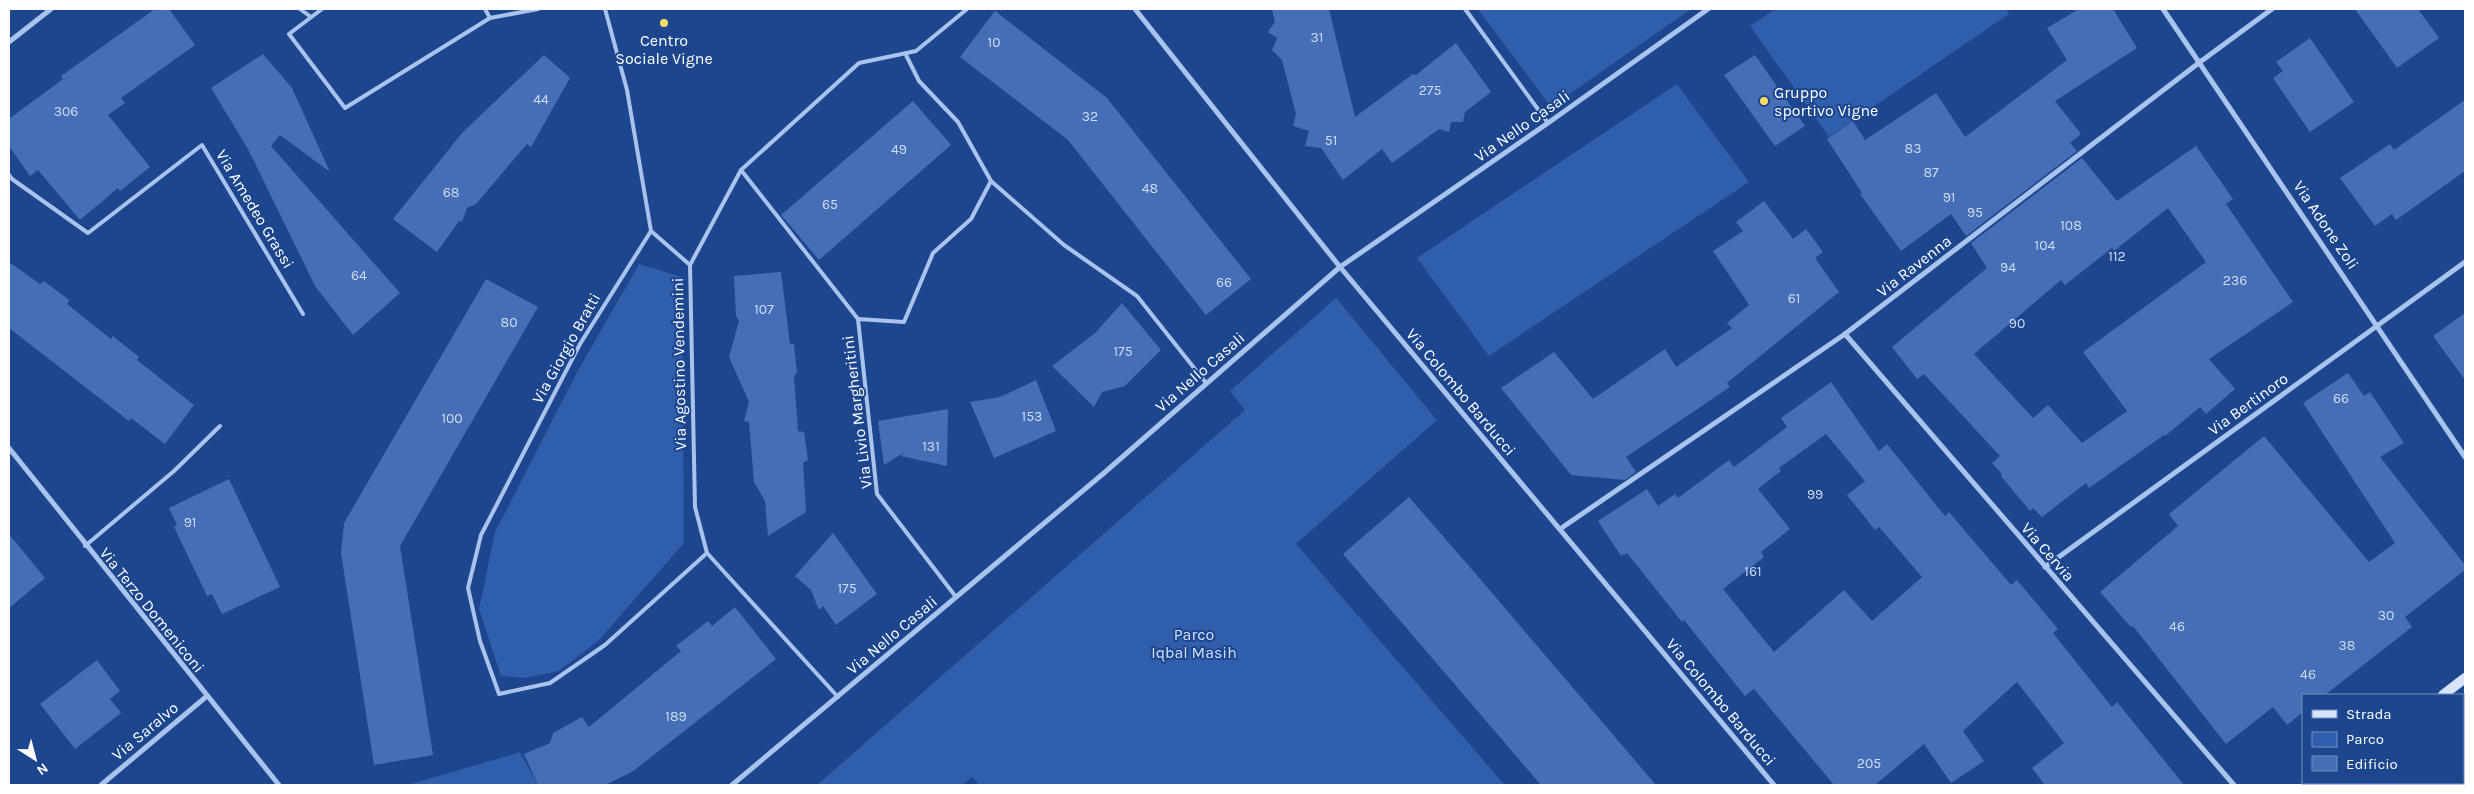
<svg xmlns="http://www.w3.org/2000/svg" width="2474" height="794" viewBox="0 0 2474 794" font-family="Karla,sans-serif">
<rect width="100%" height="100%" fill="#1c468e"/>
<g fill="#2f5eac">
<path d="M1478,9H1691L1551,107Z"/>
<path d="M1775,9H2006L2009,14L1829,137L1750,26Z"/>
<path d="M1677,84L1749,182L1489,356L1417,258Z"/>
<path d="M639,264L682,277L684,543L598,641L559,671L526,678L501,676L479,609L495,532L576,374Z"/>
<path d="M1336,298L1437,420L1296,544L1505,785H979L972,777L962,785H817L1245,410L1230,391Z"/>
<path d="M520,752L538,785H408Z"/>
</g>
<g fill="#446fb6" fill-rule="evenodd">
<path d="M155,9H169L195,45L121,98L125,103L108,115L150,167L120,191L118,188L80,220L38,170L30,176L9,146V119L63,79L61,76Z"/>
<path d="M1272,9H1329L1355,117L1413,74L1416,75L1456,43L1491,92L1465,112L1463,122H1451L1449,132L1439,129L1392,163L1382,149L1343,180L1321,148L1305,146L1309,131L1293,126L1296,114L1282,60L1272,50L1277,38L1268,32L1275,22Z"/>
<path d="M2079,9H2113L2137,48L2055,101L2081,134L2070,143L2077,151L1966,236L1951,214L1901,251L1860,194L1862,193L1827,139L1853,121L1865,140L1936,93L1965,137L2067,60L2047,28Z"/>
<path d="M2355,9H2418L2439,38L2397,68Z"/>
<path d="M995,11L1107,98L1251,279L1206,315L1068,140L960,57Z"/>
<path d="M2310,38L2354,102L2310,132L2273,78L2283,71L2276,62Z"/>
<path d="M263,54L292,88L330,172L280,135L271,146L400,293L353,335L315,286L248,149L211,88Z"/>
<path d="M544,55L570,78L531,147L527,144L476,204L467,208L462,222L459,221L437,252L393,219L462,133Z"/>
<path d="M1755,55L1805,126L1775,146L1724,75Z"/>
<path d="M2465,100V171L2396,220L2392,214L2375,226L2340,178L2390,144L2394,150Z"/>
<path d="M913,101L951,145L819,260L781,215Z"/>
<path d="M2196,146L2233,199L2226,204L2293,302L2209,359L2235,389L2206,414L2200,407L2165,436L2164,435L2089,488L2086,483L2042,517L2033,508L2030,511L2001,476L2002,474L1992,463L2000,456L1924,374L1917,379L1892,347L1987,268L1971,243L2082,158L2117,201ZM2168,208L2206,262L2083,352L2127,411L2082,443L2048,405L2033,418L1974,354L2061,280L2065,285L2112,248L2114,251Z"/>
<path d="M1764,201L1793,239L1806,229L1823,252L1815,258L1839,292L1727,383L1730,387L1626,457L1636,472L1625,480L1571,475L1501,388L1554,352L1593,399L1665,349L1676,367L1732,328L1727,323L1749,305L1713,251L1743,231L1736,222Z"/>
<path d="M9,262L40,284L44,281L69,300L67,304L111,339L113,336L139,357L137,360L194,405L165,444L131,418L129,421L9,328Z"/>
<path d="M781,272L790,344H794L797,373L794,376L798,431L804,432L808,460L803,463L806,512L768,536L765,501L754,482L749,422L744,421L749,402L729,357L739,321L736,316L734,276Z"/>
<path d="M486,279L538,307L400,546L433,755L374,765L341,553L344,523Z"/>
<path d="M1122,303L1161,350L1125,386L1102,392L1094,407L1052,366L1095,333Z"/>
<path d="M2465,313V380L2433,336Z"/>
<path d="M2348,373L2364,396L2370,392L2404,443L2380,457L2465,565V570L2405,617L2412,627L2325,695H2303V712L2287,725L2273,707L2226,744L2133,626L2131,627L2100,592L2178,526L2169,514L2264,436L2369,562L2395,543L2303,403Z"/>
<path d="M1036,380L1056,431L994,458L970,402L1000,397Z"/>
<path d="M1831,382L1879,451L1887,444L1945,516L1949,512L2011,585L2017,580L2058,629L2053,633L2112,707L2117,702L2184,785H2045L2032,768L2064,743L2017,682L1963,731L1984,761L1951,783L1924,744L1875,785H1834L1754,689L1745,696L1684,620L1682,622L1627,553L1621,556L1598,521L1647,489L1658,506L1675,494L1678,498L1729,460L1734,467L1787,427L1781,418ZM1826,434L1865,481L1847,495L1875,530L1879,527L1922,577L1872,621L1844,590L1774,652L1723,589L1764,557L1761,552L1790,529L1758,489L1781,471L1779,468Z"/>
<path d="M948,409L947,466L901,456L905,452L884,465L878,421Z"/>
<path d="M229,479L280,587L222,614L212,594L207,596L174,527L177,525L169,508Z"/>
<path d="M1409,497L1475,573L1656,785H1541L1343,554Z"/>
<path d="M833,533L877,594L836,625L823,606L819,610L811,590L795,576Z"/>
<path d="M9,534L45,578L9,608Z"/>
<path d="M735,607L776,659L632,772L605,785H538L524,754L550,743L553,733L582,717L589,727L681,651L676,646L708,621L712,626Z"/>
<path d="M97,660L120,691L110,699L121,713L75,749L40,704Z"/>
</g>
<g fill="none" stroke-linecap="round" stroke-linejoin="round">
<g stroke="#aac3ed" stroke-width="4">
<path d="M300,9L311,17"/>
<path d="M322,9L289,34L345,108L490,18L538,9"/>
<path d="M485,9L490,18"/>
<path d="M605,9L627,90L651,231L580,344L481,535L468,588L480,641L499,694L550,683L605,645L707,553"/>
<path d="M1465,9L1548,123"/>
<path d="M906,55L919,81L958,122L991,181L1064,245L1137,296L1206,383"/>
<path d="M741,170L858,319L877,494L956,597"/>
<path d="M9,175L12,179L88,233L202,145L303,314"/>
<path d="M651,231L690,265"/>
<path d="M858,319L904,322L933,253L971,219L991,181"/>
<path d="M85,546L174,471L220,426"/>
<path d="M838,697L707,553L695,507L690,265L741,170L859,63L916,51L967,9"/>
</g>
<g stroke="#aac3ed" stroke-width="5">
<path d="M1135,9L1340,267L1774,785"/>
<path d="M2163,9L2465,457"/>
<path d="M9,42L51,9"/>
<path d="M1845,334L2234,785"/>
<path d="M9,448L279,785"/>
<path d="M1560,529L1845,334L2200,62L2272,9"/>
<path d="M2045,567L2465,262"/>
<path d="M101,785L207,696"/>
<path d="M732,785L1104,473L1340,267L1548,123L1708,9"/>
</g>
<g stroke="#d7e3fa" stroke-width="10">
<path d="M2443,695L2465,678"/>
<path d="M2330,785L2333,783"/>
</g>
</g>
<g fill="#fddd68" stroke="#1c468e" stroke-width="2">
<circle cx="664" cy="23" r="5"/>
<circle cx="1764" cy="101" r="5"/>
</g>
<g text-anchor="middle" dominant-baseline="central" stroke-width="4" stroke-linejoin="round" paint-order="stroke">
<g font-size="14" fill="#d0dbed">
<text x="1317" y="37">31</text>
<text x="994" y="42">10</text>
<text x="1430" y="90">275</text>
<text x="541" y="99">44</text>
<text x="66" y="111">306</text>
<text x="1090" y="116">32</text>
<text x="1331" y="140">51</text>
<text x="1913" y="148">83</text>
<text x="899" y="149">49</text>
<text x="1931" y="172">87</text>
<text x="1150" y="188">48</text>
<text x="451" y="192">68</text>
<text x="1949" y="197">91</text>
<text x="830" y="204">65</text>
<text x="1975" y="212">95</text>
<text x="2071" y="225">108</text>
<text x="2045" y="245">104</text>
<text x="2117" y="256">112</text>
<text x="2008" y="267">94</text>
<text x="359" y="275">64</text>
<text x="2235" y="280">236</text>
<text x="1224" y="282">66</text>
<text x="1794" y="298">61</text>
<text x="764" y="309">107</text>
<text x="509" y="322">80</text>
<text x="2017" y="323">90</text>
<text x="1123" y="351">175</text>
<text x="2341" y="398">66</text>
<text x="1032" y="416">153</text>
<text x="452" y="418">100</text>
<text x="931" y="446">131</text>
<text x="1815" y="494">99</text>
<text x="190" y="522">91</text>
<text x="1753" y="571">161</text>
<text x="847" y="588">175</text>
<text x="2386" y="615">30</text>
<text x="2177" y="626">46</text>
<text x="2347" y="645">38</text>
<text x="2308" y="674">46</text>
<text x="676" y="716">189</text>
<text x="1869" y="763">205</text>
</g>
<g font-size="16" fill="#fff" stroke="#1c468e">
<text x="664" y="40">Centro<tspan x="664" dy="18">Sociale Vigne</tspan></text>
<text x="1774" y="92" text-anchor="start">Gruppo<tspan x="1774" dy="18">sportivo Vigne</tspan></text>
</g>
<g font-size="16" fill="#fff" stroke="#1c468e">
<text transform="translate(1522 126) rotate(-35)">Via Nello Casali</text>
<text transform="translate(255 209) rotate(59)">Via Amedeo Grassi</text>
<text transform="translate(2326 225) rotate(56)">Via Adone Zoli</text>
<text transform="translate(1914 266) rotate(-38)">Via Ravenna</text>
<text transform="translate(566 348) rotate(-61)">Via Giorgio Bratti</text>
<text transform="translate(679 364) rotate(-91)">Via Agostino Vendemini</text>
<text transform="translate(1200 372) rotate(-41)">Via Nello Casali</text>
<text transform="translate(1461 392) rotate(50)">Via Colombo Barducci</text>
<text transform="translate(2248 404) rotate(-36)">Via Bertinoro</text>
<text transform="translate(857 412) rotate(-97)">Via Livio Margheritini</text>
<text transform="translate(2048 552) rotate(49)">Via Cervia</text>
<text transform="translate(152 610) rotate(51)">Via Terzo Domeniconi</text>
<text transform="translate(892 635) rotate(-40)">Via Nello Casali</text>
<text transform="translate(1721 702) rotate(50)">Via Colombo Barducci</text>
<text transform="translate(145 731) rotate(-40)">Via Saralvo</text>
</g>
<g font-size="16" fill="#d0e0fa" stroke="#1c468e">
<text x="1194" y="634">Parco<tspan x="1194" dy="18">Iqbal Masih</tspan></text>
</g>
</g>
<rect width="2474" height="794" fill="none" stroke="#ffffff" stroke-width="20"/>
<rect x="2302" y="694" width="162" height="90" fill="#1c468e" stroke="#7790bb"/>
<rect x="2312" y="710" width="25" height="8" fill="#d7e3fa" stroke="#7790bb"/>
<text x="2346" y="719" font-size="15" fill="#ffffff">Strada</text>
<rect x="2312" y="732" width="25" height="15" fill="#2f5eac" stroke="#7790bb"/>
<text x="2346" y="744" font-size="15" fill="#ffffff">Parco</text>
<rect x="2312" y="756" width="25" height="15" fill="#446fb6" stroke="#7790bb"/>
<text x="2346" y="769" font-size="15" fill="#ffffff">Edificio</text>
<g transform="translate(35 759) rotate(144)" stroke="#1c468e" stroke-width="4" paint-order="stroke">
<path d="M0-4L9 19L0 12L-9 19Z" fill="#ffffff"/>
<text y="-8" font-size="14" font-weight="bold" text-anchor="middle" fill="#ffffff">N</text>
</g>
</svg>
